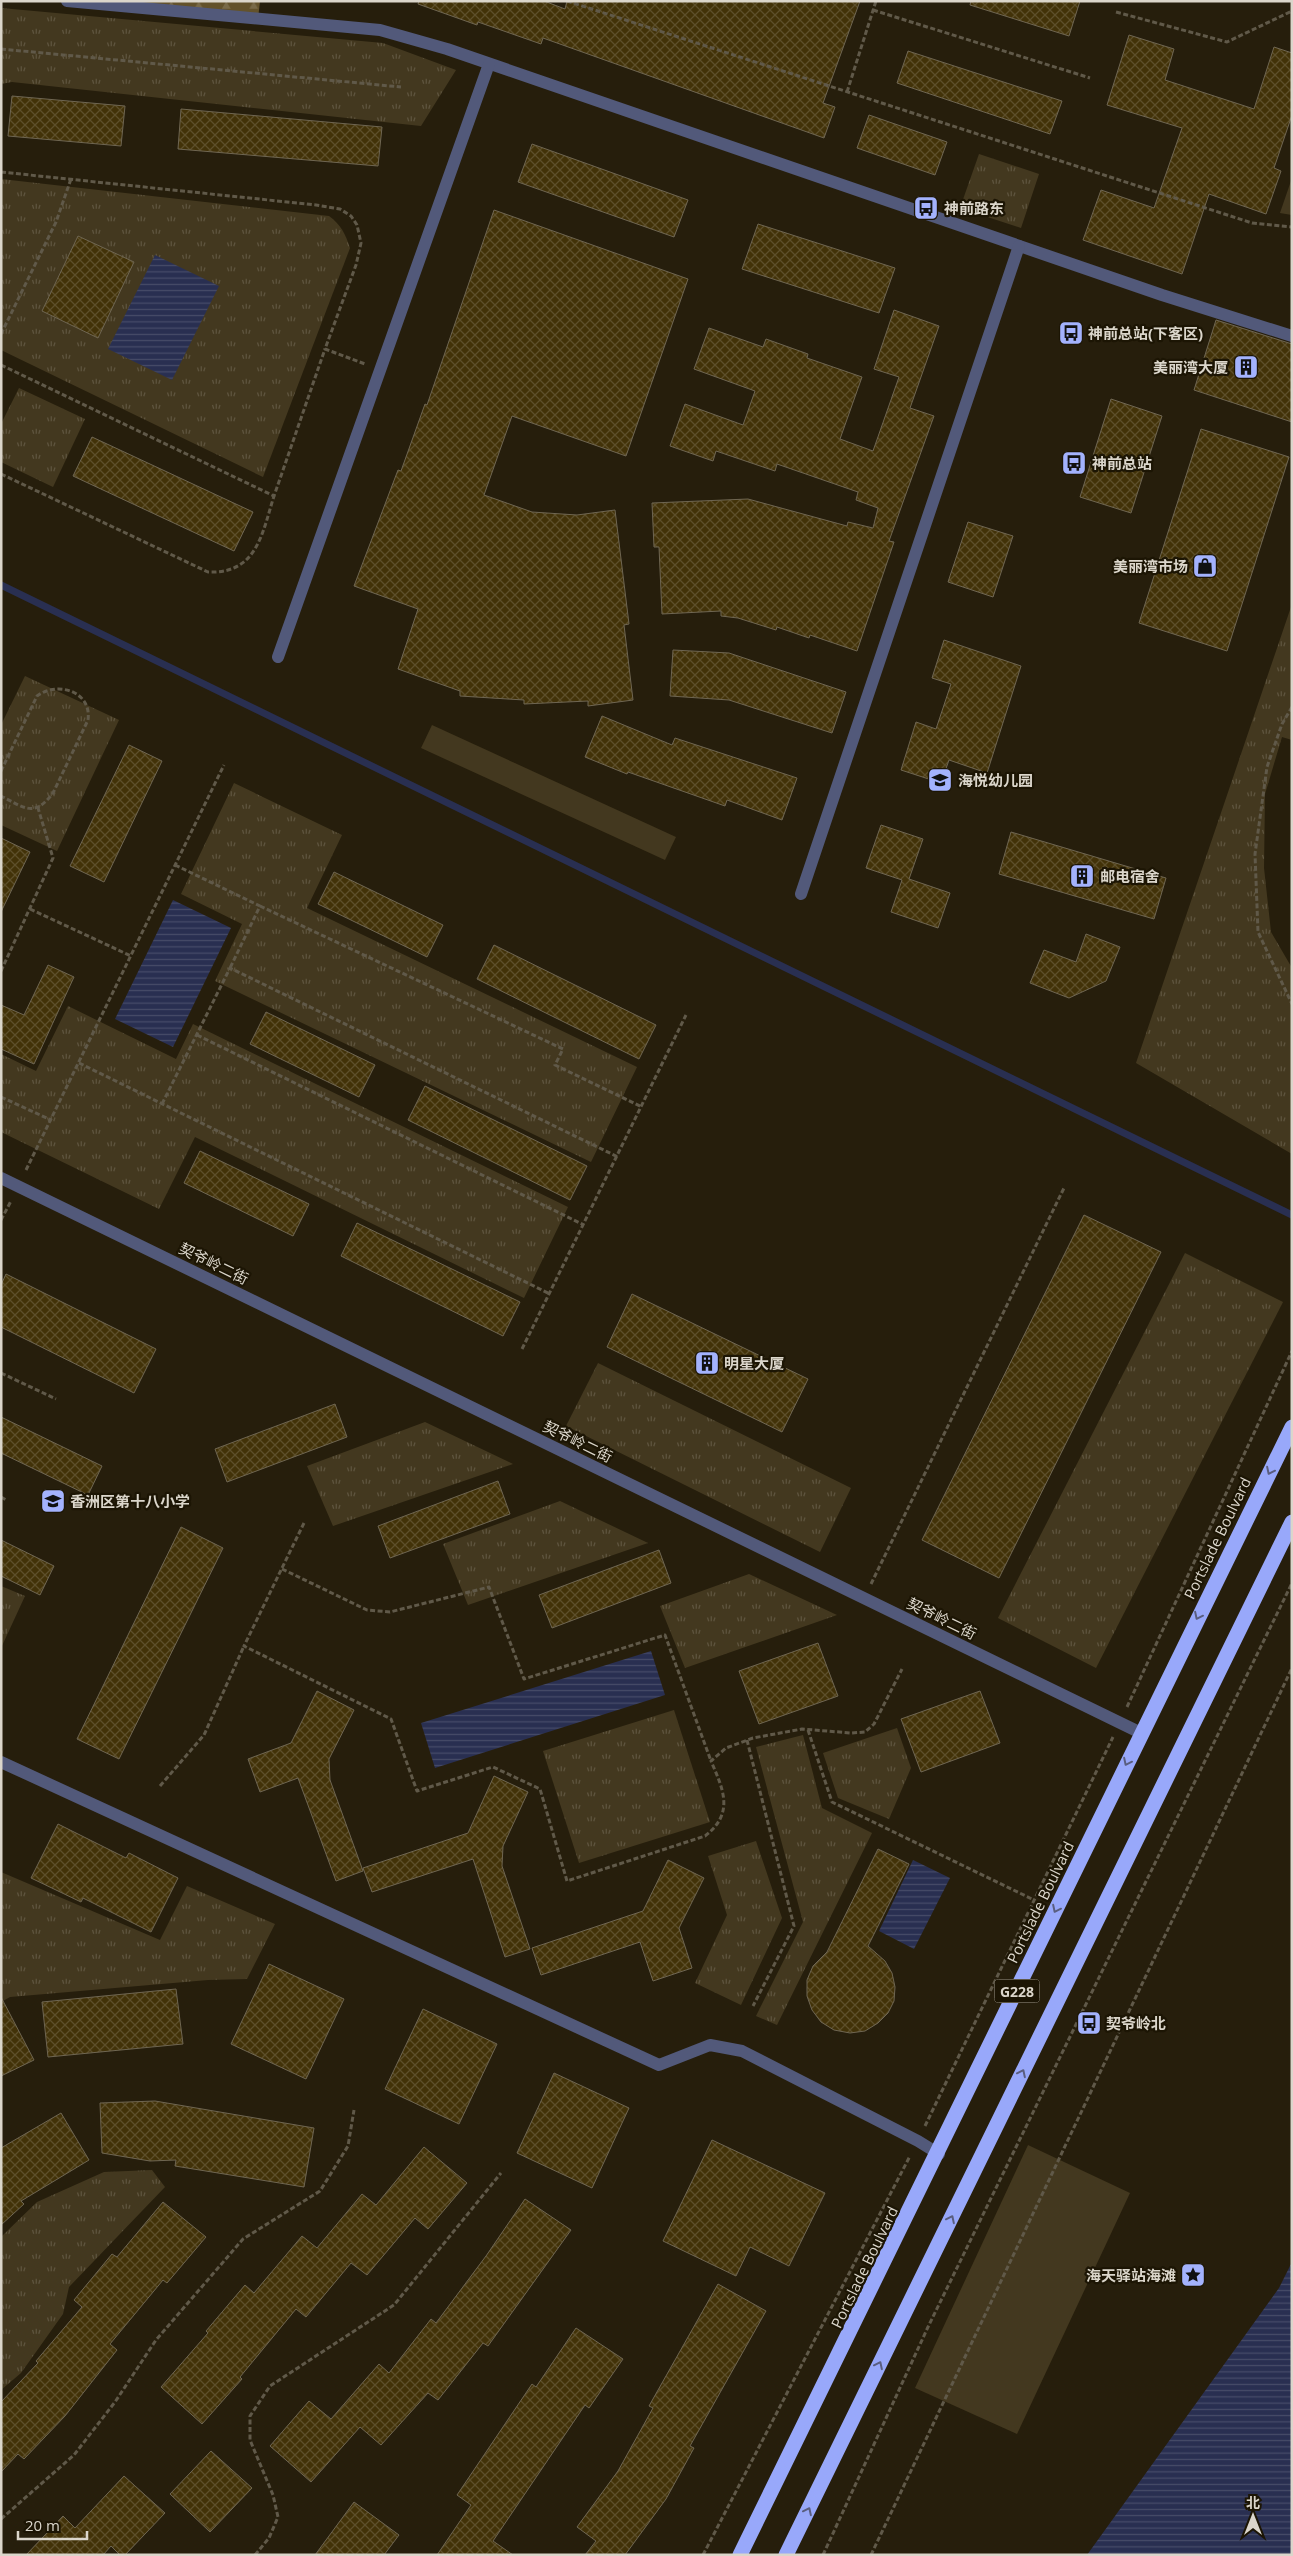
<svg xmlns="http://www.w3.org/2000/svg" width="1293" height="2556" viewBox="0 0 1293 2556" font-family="'Open Sans','Noto Sans SC',sans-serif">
<defs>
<pattern id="grass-tufts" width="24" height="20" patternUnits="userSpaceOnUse" patternTransform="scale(1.25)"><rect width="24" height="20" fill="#43381f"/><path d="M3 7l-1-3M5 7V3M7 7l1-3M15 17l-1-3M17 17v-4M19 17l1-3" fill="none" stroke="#5e543e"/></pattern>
<pattern id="forest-firs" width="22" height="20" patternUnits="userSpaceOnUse" patternTransform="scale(1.25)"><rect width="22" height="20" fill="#63522b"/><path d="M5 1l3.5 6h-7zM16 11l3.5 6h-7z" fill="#796a48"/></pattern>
<pattern id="water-rules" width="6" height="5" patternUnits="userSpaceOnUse" patternTransform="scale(1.25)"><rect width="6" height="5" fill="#292f51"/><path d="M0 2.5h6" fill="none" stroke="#474c69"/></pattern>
<pattern id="building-cross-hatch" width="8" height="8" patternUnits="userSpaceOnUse" patternTransform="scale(1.25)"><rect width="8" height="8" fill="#423208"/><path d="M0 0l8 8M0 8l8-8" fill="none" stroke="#5d4f2b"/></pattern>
</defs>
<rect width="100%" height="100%" fill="#261e0c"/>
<g fill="url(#grass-tufts)">
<path d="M1,8L383,43L456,70L421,126L12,82L1,84Z"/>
<path d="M979,154L1039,174L1021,228L960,208Z"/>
<path d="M1292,178V215L1280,213Z"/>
<path d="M1,179L329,216C341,225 345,233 350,248L263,477L1,350Z"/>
<path d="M19,388L85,419L53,487L1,462V424Z"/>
<path d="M1292,604V740L1282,737L1265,794L1264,868L1271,932L1292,968V1154L1136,1063Z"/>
<path d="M25,676L119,720L57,851L1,825V725Z"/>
<path d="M234,783L342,835L307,908L637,1067L591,1162L215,981L242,924L181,894Z"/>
<path d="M68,1006L176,1059L193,1024L568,1207L524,1298L195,1137L159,1209L1,1132V1054L36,1071Z"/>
<path d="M1185,1253L1283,1302L1096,1668L998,1618Z"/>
<path d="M598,1363L851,1488L820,1552L566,1426Z"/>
<path d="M425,1422L513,1464L333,1526L307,1466Z"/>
<path d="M560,1501L648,1543L468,1605L443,1544Z"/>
<path d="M749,1574L837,1615L685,1668L660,1606Z"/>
<path d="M1,1586L25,1596L1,1648Z"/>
<path d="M674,1710L710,1822L579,1863L543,1751Z"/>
<path d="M897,1728L911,1768L889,1819L838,1798L823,1753Z"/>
<path d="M803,1735L822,1808L872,1833L777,2025L756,2016L803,1922L756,1747Z"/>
<path d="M756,1841L782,1918L741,2005L695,1983L727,1915L708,1856Z"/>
<path d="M1,1872L160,1940L187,1886L275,1924L247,1979L208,1980L10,1997L1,2002Z"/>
<path d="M152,2170L165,2187L69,2287L63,2314L21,2373L1,2390V2237L37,2202L104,2172Z"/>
</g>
<path fill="url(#forest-firs)" d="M70,1H260L258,19Z"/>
<g fill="#43381f">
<path d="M432,725L676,837L665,860L421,748Z"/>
<path d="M1028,2145L1130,2193L1017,2434L915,2388Z"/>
</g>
<g fill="url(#water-rules)">
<path d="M155,255L219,286L172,380L108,349Z"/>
<path d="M173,900L231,928L173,1047L115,1019Z"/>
<path d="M651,1651L665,1695L435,1768L421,1723Z"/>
<path d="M913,1860L950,1878L914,1949L879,1931Z"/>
<path d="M1292,2262V2555H1087L1279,2288Z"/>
</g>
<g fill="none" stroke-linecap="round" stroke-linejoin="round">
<path stroke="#292f51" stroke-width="7" d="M1,585L1292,1215"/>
</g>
<g fill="url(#building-cross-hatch)" stroke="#6f6652">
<path d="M419,1H544L565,9L567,1H860L823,103L835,107L824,138L543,38L541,44L478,22L477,25L418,4Z"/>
<path d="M971,1H1080L1069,36L970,5Z"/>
<path d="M1129,35L1174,49L1165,80L1254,109L1274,47L1292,53V115L1274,168L1281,171L1266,214L1209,194L1182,274L1083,240L1101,190L1154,208L1182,128L1107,105Z"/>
<path d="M908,51L1062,101L1050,134L897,83Z"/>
<path d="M12,96L125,106L121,146L8,136Z"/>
<path d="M181,109L382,127L378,166L178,149Z"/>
<path d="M869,115L947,142L935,175L857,148Z"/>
<path d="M532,144L688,200L674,237L518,182Z"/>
<path d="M494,210L688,279L626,456L512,416L484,495L532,512L577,515L615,510L629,624L624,625L633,700L588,706V701L524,704V700L460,696V691L398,669L418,609L354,586L398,470L401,471L425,404L427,405Z"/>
<path d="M758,224L895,268L879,313L742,269Z"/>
<path d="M78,236L134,262L98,338L42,311Z"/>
<path d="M894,310L939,326L910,408L934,416L889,541L894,542L857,651L810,635L809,638L777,627L776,630L738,618L721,616V611L662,614L659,547H654L652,503L748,499L847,526L848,522L873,528L878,508L856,500L858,492L777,464L775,471L716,451L713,461L670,446L685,404L743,425L755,391L694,369L709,328L763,347L766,339L808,354L807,358L862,377L840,439L873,451L899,377L874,369Z"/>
<path d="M1216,320L1292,344V422L1194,390Z"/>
<path d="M1111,399L1162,416L1131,513L1080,497Z"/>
<path d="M1201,429L1289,457L1227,651L1139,623Z"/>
<path d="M92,437L253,512L234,551L73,476Z"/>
<path d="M968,522L1013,536L993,597L948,582Z"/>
<path d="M944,640L1021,666L987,773L949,760L941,783L901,770L916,722L936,729L951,684L932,678Z"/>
<path d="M673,650L729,653L846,692L832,733L729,700L670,696Z"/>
<path d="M602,716L672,745L675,738L797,778L782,820L727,800L725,806L628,772L627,774L585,757Z"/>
<path d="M129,745L162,761L104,882L70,866Z"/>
<path d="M881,825L923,839L909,879L950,893L938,928L891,912L902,880L866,868Z"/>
<path d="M1011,832L1166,878L1154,919L999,874Z"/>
<path d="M1,838L30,852L1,912Z"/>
<path d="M334,872L443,925L427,957L318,904Z"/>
<path d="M1086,934L1120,947L1106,981L1069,998L1030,983L1044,950L1076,962Z"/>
<path d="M494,945L656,1025L639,1059L477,979Z"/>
<path d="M48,965L74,977L34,1064L1,1049V1005L24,1015Z"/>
<path d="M266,1012L375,1065L359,1097L250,1044Z"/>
<path d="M425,1086L587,1166L570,1200L408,1120Z"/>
<path d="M200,1151L309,1204L293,1236L184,1183Z"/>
<path d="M1084,1215L1161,1252L999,1578L922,1540Z"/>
<path d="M357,1223L520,1302L503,1336L341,1256Z"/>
<path d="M6,1274L156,1349L134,1393L1,1327V1285Z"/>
<path d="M632,1294L808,1379L782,1432L607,1347Z"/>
<path d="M335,1404L347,1437L227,1482L215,1449Z"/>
<path d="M1,1417L102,1466L88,1495L1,1453Z"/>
<path d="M498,1481L510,1514L390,1558L378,1526Z"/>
<path d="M181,1527L223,1548L119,1759L77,1739Z"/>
<path d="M1,1540L54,1566L40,1595L1,1576Z"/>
<path d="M659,1550L671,1583L552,1628L539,1595Z"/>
<path d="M818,1643L838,1696L759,1724L739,1671Z"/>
<path d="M317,1691L354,1710L329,1759L330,1780L363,1871L336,1881L298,1778L260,1792L248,1759L291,1743Z"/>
<path d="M980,1691L1000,1743L921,1772L901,1719Z"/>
<path d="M494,1776L528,1792L503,1846L502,1866L530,1949L505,1957L473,1859L372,1892L363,1868L468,1833Z"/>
<path d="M58,1824L126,1858L129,1853L178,1878L151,1932L83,1898L81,1902L31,1878Z"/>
<path d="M878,1849L909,1864L868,1946L885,1961L892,1973L895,1987L894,2001L888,2013L878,2023L865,2031L850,2033L834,2030L821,2022L812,2010L807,1996V1980L813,1966L827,1952Z"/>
<path d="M668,1860L704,1878L679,1928L692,1968L653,1981L640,1942L541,1975L532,1948L643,1911Z"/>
<path d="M269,1964L344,1999L306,2079L231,2044Z"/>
<path d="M176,1989L183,2044L48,2057L42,2002Z"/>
<path d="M1,1997L34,2060L1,2076Z"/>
<path d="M423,2009L497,2044L459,2124L385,2089Z"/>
<path d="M554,2073L629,2108L592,2188L517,2153Z"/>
<path d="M155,2101L314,2128L304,2187L175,2166L176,2160L150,2161L102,2153L100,2103Z"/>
<path d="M61,2113L89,2160L21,2201L24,2204L1,2225V2148Z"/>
<path d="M712,2140L825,2193L789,2266L750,2247L736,2276L663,2241Z"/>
<path d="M424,2147L467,2183L428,2229L415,2218L367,2275L351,2263L306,2317L296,2309L240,2377L242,2379L202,2424L161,2387L208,2333L206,2331L245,2285L254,2293L302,2236L317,2248L362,2194L376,2205Z"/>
<path d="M525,2199L571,2230L488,2346L483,2343L438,2400L428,2393L381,2445L360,2427L311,2482L270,2446L309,2401L331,2419L379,2364L389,2373L431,2319L436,2323L486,2256Z"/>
<path d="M163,2202L206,2237L167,2283L163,2280L110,2344L117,2350L65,2416L24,2459L18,2454L1,2472V2402L38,2363L36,2361L82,2307L74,2300L112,2254L117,2257Z"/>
<path d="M718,2284L766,2311L690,2446L694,2448L666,2499L625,2555H585L596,2541L577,2527L618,2471L653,2408L649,2406Z"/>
<path d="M576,2328L623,2359L589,2408L585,2405L493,2541L513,2555H437L471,2505L457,2495L532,2384L536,2387Z"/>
<path d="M211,2451L252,2488L210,2532L170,2494Z"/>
<path d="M124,2476L165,2513L125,2555H120L111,2546L103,2555H26L63,2516L75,2528Z"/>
<path d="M354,2502L399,2535L384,2555H315Z"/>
</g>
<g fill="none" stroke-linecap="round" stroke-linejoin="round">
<g stroke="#605949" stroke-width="3" stroke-dasharray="5 2.5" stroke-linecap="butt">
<path d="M567,1L1252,223L1292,227"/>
<path d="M873,10L1090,78"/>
<path d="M1116,12L1227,42L1292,11"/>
<path d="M1,49L401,87"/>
<path d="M847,92L876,1"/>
<path d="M1,172L316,205L340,209L351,216L357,225L361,243L356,265L325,349L365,364"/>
<path d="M1,334L56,222L71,179"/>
<path d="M1,365L274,496L325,349"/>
<path d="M1,474L208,572C257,574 262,534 274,496"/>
<path d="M1292,707L1282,724L1267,767L1255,854L1258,932L1292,1004"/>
<path d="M1,771L37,696C57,681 92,691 88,720L53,793C34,818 25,808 1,796"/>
<path d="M175,865L260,906L230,968"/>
<path d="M260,906L563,1049L555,1065L642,1107"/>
<path d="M30,909L131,956"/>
<path d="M1,971L53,858L38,808"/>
<path d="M197,1035L584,1225"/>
<path d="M79,1063L550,1294"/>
<path d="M1,1097L51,1120"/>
<path d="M162,1104L230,968L618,1157"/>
<path d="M26,1170L224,765"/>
<path d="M1,1220L11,1201"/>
<path d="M522,1349L686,1015"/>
<path d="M1,1373L56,1399"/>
<path d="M1,1497L6,1500"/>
<path d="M304,1523L244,1646L391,1719L417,1791L493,1767L540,1789L567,1881L705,1836C735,1813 723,1789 711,1761L726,1748L753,1738L802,1729L851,1733L865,1732L874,1724L902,1669"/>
<path d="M282,1569L367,1610L390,1612L489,1587L524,1679L665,1635L711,1761"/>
<path d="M871,1584L1064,1188"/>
<path d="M1127,1707L1292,1351"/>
<path d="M808,1730L832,1802L1034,1900"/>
<path d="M747,1740L794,1926L753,2006"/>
<path d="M160,1786L204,1735L244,1646"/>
<path d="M925,2126L1113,1737"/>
<path d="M1,2519L74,2455L115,2402L156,2340L243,2239L320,2191L348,2146L354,2110"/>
<path d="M255,2555L269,2538L278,2517L273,2495L250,2440V2416L270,2386L394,2305L501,2173"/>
<path d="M703,2555L910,2156"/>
<path d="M823,2555L928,2327L1292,1583"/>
<path d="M871,2555L1292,1668"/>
</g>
<g stroke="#52597a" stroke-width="12">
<path d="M67,1L380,30L447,49L1162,295L1292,336"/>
<path d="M278,657L489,64"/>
<path d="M801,894L1019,246"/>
<path d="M1,1178L1141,1733"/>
<path d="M1,1762L659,2065L710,2045L742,2051L918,2141L939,2154"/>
</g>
<g stroke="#98a8fa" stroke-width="15">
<path d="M740,2555C927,2180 1107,1802 1292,1427"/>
<path d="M786,2555L1292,1522"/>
</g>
</g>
<defs><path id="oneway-chevron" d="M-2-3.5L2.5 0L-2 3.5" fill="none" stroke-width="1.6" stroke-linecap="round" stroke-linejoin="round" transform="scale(1.25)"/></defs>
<g stroke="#5a5e7f">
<use href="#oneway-chevron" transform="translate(1270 1471) rotate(116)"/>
<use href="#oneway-chevron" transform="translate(1198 1616) rotate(116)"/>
<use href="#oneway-chevron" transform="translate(1127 1762) rotate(116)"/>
<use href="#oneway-chevron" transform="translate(1056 1909) rotate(116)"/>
<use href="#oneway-chevron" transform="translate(1022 2073) rotate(-64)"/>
<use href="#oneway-chevron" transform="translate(951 2219) rotate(-64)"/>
<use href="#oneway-chevron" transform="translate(879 2365) rotate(-64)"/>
<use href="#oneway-chevron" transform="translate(808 2511) rotate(-64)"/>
</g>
<defs>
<symbol id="bus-square" viewBox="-11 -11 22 22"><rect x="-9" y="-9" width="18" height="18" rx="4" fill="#a3b2fd" stroke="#1c1504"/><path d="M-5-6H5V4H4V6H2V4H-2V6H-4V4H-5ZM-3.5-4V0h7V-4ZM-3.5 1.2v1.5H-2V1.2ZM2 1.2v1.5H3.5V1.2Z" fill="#111"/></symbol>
<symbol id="building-square" viewBox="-11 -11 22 22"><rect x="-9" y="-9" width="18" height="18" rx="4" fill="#a3b2fd" stroke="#1c1504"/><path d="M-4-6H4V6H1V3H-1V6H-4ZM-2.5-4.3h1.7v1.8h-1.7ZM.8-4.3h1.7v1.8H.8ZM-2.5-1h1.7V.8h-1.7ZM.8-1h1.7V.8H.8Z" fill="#111"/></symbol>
<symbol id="shop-square" viewBox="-11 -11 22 22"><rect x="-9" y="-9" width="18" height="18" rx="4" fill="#a3b2fd" stroke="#1c1504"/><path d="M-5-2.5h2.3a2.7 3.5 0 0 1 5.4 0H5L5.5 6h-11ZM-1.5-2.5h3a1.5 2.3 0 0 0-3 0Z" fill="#111"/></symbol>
<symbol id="school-square" viewBox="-11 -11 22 22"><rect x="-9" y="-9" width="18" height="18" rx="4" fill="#a3b2fd" stroke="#1c1504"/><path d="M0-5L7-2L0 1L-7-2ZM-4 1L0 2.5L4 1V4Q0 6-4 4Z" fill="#111"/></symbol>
<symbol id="sight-square" viewBox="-11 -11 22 22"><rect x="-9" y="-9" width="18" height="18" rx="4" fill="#a3b2fd" stroke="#1c1504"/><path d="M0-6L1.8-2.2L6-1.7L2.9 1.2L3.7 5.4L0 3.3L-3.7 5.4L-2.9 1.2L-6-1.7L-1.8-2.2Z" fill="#111"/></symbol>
</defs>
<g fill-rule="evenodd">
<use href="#bus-square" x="912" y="194" width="28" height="28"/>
<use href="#bus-square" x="1057" y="319" width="28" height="28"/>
<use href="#building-square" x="1232" y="353" width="28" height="28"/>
<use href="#bus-square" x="1060" y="449" width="28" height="28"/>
<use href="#shop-square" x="1191" y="552" width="28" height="28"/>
<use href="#school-square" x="926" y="766" width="28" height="28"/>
<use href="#building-square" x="1068" y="862" width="28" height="28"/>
<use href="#building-square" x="693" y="1349" width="28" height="28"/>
<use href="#school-square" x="39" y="1487" width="28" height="28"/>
<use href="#bus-square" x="1075" y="2009" width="28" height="28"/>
<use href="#sight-square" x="1179" y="2261" width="28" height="28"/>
</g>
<g text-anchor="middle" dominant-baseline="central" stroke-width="4.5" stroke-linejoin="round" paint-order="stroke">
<rect fill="#1c1504" stroke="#a29c8f" stroke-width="1" x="994.5" y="1979.5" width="45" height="23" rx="4"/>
<g font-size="14" font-weight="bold" fill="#dbd6cb">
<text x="1017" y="1991">G228</text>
</g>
<g font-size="15" font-weight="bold" fill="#dbd6cb" stroke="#1c1504" text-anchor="start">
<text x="944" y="208">神前路东</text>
<text x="1088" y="333">神前总站(下客区)</text>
<text x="1228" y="367" text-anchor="end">美丽湾大厦</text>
<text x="1092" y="463">神前总站</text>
<text x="1188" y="566" text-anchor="end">美丽湾市场</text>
<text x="958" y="780">海悦幼儿园</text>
<text x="1100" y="876">邮电宿舍</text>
<text x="724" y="1363">明星大厦</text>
<text x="70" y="1501">香洲区第十八小学</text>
<text x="1106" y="2023">契爷岭北</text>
<text x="1176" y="2275" text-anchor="end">海天驿站海滩</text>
</g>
<g font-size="15" fill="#dbd6cb" stroke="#1c1504">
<text transform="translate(214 1263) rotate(26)">契爷岭二街</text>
<text transform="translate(578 1441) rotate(26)">契爷岭二街</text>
<text transform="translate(1217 1538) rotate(-64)">Portslade Boulvard</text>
<text transform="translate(942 1618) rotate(26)">契爷岭二街</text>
<text transform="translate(1040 1902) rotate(-64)">Portslade Boulvard</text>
<text transform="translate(864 2267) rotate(-64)">Portslade Boulvard</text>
</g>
</g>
<rect width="1293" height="2556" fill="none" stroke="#dbd6cb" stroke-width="5"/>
<g transform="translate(1253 2516)" stroke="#1c1504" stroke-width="4" paint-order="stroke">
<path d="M0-4L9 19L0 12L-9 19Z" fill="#dbd6cb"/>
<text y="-8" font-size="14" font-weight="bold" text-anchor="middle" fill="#dbd6cb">北</text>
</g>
<path d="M18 2531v8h69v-8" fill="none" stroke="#dbd6cb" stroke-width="2.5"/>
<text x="25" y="2531" font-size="15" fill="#dbd6cb" stroke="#1c1504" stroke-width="4" paint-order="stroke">20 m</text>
</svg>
